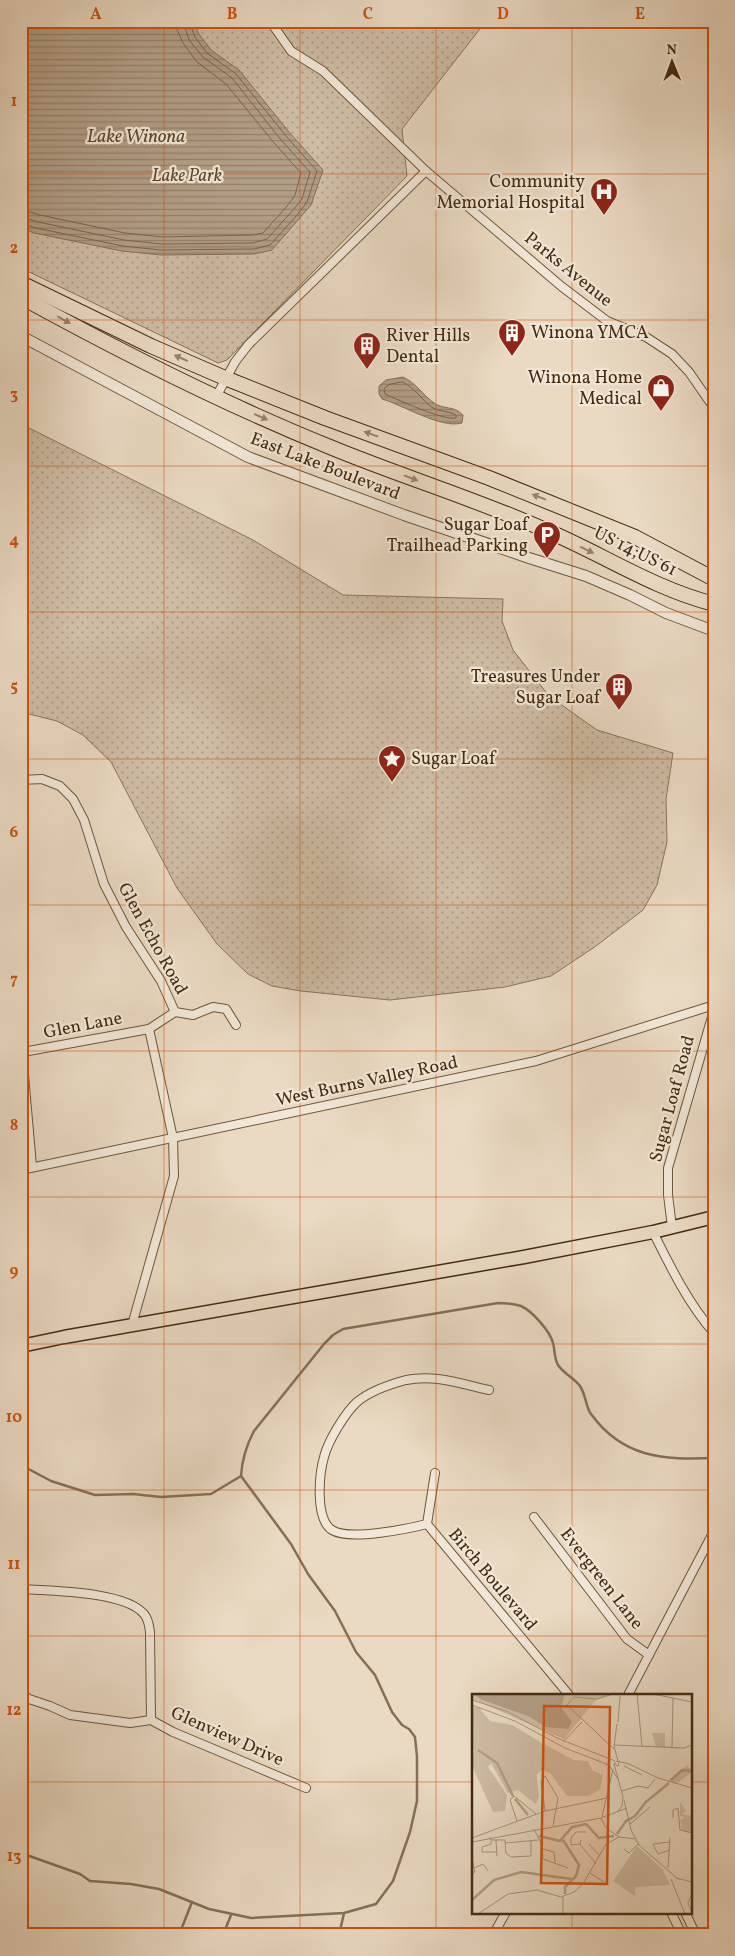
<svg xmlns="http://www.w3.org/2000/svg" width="735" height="1956" viewBox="0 0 735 1956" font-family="Vollkorn,serif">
<defs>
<pattern id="park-dots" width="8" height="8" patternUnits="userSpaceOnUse" patternTransform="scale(1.25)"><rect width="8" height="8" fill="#cebca4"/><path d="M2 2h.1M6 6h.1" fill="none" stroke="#a99984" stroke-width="1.8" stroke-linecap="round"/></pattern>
<pattern id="water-rules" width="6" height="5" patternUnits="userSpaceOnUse" patternTransform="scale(1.25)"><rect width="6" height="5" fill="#b29e85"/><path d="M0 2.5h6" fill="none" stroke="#93816b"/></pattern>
</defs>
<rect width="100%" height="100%" fill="#eadac3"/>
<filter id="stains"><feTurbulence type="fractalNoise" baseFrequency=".004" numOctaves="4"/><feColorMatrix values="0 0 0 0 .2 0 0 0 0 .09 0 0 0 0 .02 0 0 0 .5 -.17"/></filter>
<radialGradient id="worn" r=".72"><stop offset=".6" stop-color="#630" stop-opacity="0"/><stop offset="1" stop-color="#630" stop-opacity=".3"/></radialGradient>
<g fill="url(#park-dots)" stroke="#8a7459">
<path d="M21,21H486L402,129L407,176L227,360L218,363L21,268Z"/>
<path d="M21,424L253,540L343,595L503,599L502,621L513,650L549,696L597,730L673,753L666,799L667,842L657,885L643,910L596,946L551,976L505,987L390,1000L301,991L272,986L248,974L217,944L177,888L111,762L83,735L57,721L21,712Z"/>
</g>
<g fill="url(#water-rules)" stroke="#867055">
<path d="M21,21H193L199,34L211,50L239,70L289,132L323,170L311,205L272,250L254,254L161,255L122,251L34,233L21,227Z"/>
<path d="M403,377C416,383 423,395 434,403C444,410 453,405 463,415L462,423C441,429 403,405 382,399L379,394V386L386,380Z"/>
</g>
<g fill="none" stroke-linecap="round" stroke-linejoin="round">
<g stroke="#7c644a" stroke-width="1">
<path d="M21,209L40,215L125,233L162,237L252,235L263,233L288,205L295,195L301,173L275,144L226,84L197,62L183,43L177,30L175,21"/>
<path d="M21,217L38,222L124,240L162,244L253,243L267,239L293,210L302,199L310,172L281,140L232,78L203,57L189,40L183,21"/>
<path d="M21,223L36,228L123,246L161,250L254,249L270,245L298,214L307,202L317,171L286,136L236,74L207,53L195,37L189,21"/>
<path d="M402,382C415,387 422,401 433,408C441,412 449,411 456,415V418C445,421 398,400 385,394L384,389L388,385Z"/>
</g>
<g stroke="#867055" stroke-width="2.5">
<path d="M21,1465L51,1481L95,1495L133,1494L161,1497L211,1494L241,1476"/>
<path d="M21,1853L80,1874L90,1881L131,1884L159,1889L209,1909L251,1918L344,1913L376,1904L393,1881L410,1832L417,1801V1757L415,1737L409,1729L402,1725L392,1712L375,1675L356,1652L335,1611L308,1574L291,1544L241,1476C242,1459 246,1446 254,1431L324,1344L333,1335L343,1329L498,1303C505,1303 514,1304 521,1306C532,1311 550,1331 553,1343C555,1350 554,1358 558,1365C563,1373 574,1378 580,1386C586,1395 586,1408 591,1414C623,1458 663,1460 714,1458"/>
<path d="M179,1935L192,1902"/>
<path d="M223,1935L231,1915"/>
<path d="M339,1935L344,1913"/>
</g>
<defs>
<g id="minor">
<path d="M270,21L291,51L323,71L426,171L561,286L607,321L646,337L672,354L689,372L714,408"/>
<path d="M216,397L235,362L249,344L426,171"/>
<path d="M21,780L42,779L60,786L73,799L84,820L104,884L126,927L161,981L175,1012L149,1029L23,1052"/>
<path d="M175,1012L193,1015L213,1007L226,1009L236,1025"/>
<path d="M21,1041L32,1166"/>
<path d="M21,1170L536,1061L714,1005"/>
<path d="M672,1227L668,1195V1168L714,1010"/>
<path d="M653,1232C671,1268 688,1303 714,1333"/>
<path d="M132,1325L174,1176L173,1138L149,1029"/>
<path d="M435,1473L427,1524L569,1695"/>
<path d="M534,1517L627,1639L649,1655"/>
<path d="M427,1524C407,1529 349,1541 332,1530C315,1519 319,1475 324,1457C328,1441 345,1413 357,1402C369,1392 391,1384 406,1380C434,1374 462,1384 489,1390"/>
<path d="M21,1589C51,1591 125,1591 144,1614C149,1620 149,1626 150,1632L151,1720"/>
<path d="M21,1693L29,1699L50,1706L70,1715L130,1723L151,1720L173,1732L306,1788"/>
<path d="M628,1695L714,1531"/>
<path d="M671,1912L682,1935"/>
<path d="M685,1912L696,1935"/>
<path d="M493,1935L506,1912"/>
</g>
<path id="tertiary" d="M21,336L248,457L404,515L529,558L586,576L630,595L666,613L714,631"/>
<path id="primary" d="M21,1346L64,1337L524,1257L653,1232L714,1217"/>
<g id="trunk">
<path d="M21,283L151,346L225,378L325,418L489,478L635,537L714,579"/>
<path d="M21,297C121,352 224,404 330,447C400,476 473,498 543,529C601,553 652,588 714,604"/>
</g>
</defs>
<use href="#minor" stroke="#6e573b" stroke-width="10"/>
<use href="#tertiary" stroke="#6e573b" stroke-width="12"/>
<use href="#primary" stroke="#452b0e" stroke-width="15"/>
<use href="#trunk" stroke="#452b0e" stroke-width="16"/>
<use href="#minor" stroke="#f1e7d8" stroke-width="8"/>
<use href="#tertiary" stroke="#f1e7d8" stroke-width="10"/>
<use href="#primary" stroke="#eadac3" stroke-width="12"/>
<use href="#trunk" stroke="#eadac3" stroke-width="14"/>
</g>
<defs><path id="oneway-solid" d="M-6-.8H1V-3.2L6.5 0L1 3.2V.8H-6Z" transform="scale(1.25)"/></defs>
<g fill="#988268">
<use href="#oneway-solid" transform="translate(64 320) rotate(28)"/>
<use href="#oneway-solid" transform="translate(181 358) rotate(-156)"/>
<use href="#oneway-solid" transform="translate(261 417) rotate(24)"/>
<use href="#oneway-solid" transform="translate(371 434) rotate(-160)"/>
<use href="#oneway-solid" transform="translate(411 478) rotate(21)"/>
<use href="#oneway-solid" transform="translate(539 497) rotate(-159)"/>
<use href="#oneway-solid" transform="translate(587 550) rotate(26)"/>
</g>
<path fill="none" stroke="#d0520c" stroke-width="1" stroke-opacity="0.55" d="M164,21V1935M300,21V1935M436,21V1935M572,21V1695M21,174H714M21,320H714M21,466H714M21,612H714M21,759H714M21,905H714M21,1051H714M21,1197H714M21,1344H714M21,1490H714M21,1636H714M21,1782H474M691,1782H714M572,1912V1935"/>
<defs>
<symbol id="hospital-pin" viewBox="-11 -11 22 30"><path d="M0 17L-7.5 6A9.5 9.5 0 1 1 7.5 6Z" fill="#8f2418" stroke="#f1e7d8"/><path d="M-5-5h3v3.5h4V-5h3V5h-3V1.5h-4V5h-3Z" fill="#fff"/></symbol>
<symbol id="building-pin" viewBox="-11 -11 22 30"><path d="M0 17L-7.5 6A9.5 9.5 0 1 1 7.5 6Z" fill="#8f2418" stroke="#f1e7d8"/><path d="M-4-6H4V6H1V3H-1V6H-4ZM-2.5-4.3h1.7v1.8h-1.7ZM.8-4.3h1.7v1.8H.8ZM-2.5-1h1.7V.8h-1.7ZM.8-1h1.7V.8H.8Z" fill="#fff"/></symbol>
<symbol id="shop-pin" viewBox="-11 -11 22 30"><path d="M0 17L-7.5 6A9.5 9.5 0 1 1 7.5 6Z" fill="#8f2418" stroke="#f1e7d8"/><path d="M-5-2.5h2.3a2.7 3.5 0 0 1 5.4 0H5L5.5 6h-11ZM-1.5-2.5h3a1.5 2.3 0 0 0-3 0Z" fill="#fff"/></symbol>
<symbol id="parking-pin" viewBox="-11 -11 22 30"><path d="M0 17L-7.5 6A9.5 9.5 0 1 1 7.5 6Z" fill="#8f2418" stroke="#f1e7d8"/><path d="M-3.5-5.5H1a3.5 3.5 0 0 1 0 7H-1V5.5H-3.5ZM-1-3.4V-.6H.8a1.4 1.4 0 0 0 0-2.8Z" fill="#fff"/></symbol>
<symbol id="sight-pin" viewBox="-11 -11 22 30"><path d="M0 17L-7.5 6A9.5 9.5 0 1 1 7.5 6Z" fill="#8f2418" stroke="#f1e7d8"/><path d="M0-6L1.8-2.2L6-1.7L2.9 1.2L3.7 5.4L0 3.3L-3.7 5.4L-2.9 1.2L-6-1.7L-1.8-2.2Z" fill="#fff"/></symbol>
</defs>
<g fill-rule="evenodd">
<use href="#hospital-pin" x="588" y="176" width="32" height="43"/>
<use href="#building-pin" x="496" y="317" width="32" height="43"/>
<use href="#building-pin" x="351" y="330" width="32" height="43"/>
<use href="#shop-pin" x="645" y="372" width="32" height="43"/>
<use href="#parking-pin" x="531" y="519" width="32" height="43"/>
<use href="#building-pin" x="603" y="671" width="32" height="43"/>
<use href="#sight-pin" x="376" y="743" width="32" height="43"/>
</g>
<g text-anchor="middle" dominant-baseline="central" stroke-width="4.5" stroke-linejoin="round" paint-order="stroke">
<g font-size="18" font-style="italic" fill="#60482c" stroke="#f1e7d8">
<text x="187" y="176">Lake Park</text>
</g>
<g font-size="18" fill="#452b0e" stroke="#f1e7d8" text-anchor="end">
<text x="585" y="182">Community<tspan x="585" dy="21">Memorial Hospital</tspan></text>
<text x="531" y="333" text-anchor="start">Winona YMCA</text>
<text x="386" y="336" text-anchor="start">River Hills<tspan x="386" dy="21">Dental</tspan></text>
<text x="642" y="378">Winona Home<tspan x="642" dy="21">Medical</tspan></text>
<text x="528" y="525">Sugar Loaf<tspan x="528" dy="21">Trailhead Parking</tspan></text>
<text x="600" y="677">Treasures Under<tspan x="600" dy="21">Sugar Loaf</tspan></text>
<text x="411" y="759" text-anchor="start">Sugar Loaf</text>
</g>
<g font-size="18" fill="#452b0e" stroke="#f1e7d8">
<text transform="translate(568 270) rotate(39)">Parks Avenue</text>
<text transform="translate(325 467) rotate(21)">East Lake Boulevard</text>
<text transform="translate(635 552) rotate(26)">US 14;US 61</text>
<text transform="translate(152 939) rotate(61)">Glen Echo Road</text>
<text transform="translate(83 1026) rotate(-11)">Glen Lane</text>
<text transform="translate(367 1082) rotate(-12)">West Burns Valley Road</text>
<text transform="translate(673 1099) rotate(-75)">Sugar Loaf Road</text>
<text transform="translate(601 1579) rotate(52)">Evergreen Lane</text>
<text transform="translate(492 1580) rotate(50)">Birch Boulevard</text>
<text transform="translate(227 1737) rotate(24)">Glenview Drive</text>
</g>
<g font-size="19" font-style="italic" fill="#60482c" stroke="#f1e7d8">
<text x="136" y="137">Lake Winona</text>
</g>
</g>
<g transform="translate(472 1694)">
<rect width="220" height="220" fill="#eadac3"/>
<path d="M193,39V53H184L180,39ZM208,108L214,117L210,120L220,122V138L210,137L208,126L213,123L208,122Z" fill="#cebca4"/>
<path d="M0,12L7,14L18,27L40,31L70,49L63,67L67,102L64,110L46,96L36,99L19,69L16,73L35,101L33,117L21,118L0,72Z" fill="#cebca4"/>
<path d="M215,71L220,78L205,89L196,87Z" fill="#cebca4"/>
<path d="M165,152L191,176L198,191L163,193V202L141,187Z" fill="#cebca4"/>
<path d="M0,0H139L124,6L92,45L0,5ZM70,49L102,66L116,67L120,76L131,81L128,95L116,102H95L78,79L70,76L64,81L63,67Z" fill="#cebca4"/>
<path d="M2,0H93L89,13L100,28L96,35L74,33L56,22L8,5Z" fill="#b29e85"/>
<path fill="none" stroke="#b29e85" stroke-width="2.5" d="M6,56L25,69L41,102M199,86L210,76L220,77M43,105L56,121M145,140L154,127L163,122L174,108L197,89M67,142L88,147L100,133L114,130L127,144L142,142M91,146L107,171L104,182L93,193V200M0,206L22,186L49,178L100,185"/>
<path fill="none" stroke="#a8947b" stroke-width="1" d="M141,0L125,5L102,3L95,11L142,55M165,0L170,52M181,0L220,8M0,6L34,17L85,44L143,67M0,11L43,27L93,54L137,71L146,85M146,28L148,2M145,30L142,52L146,67M91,48L110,28M142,51L212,54L220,51M200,53L201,4M147,68L146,72L142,70L145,67L157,70L186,84L220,94M142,70L151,103L150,112L146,117M152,72L170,81M150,97L166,92L176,94L183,85M152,106L159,136L167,151L206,185M73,117L69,87L73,82L86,104L81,132M130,123L141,75M129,124L134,134L147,143L163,145M201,124V116L206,114L208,136L220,139M45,127L38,106L42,102L64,120M158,130L178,113M62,135L70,151L71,165L96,174M18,143L19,146H33L34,159L39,163L59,162V147M0,144L73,117L135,104M24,146L25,162M109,146L108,150L124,170M19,147V150L10,153V158H25M0,148L129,124L155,114M34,149L66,146M108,150L99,151V144L104,138H114M117,150L128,162M71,155L82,158L83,168M152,155L157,159L166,150M198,156L186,160L181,150L198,148M0,165L3,178L0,181M2,174L11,170L16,177M196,174L198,143M118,179L132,188M204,184L220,188M199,185L213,220M220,200L216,209L220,219M6,220L36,200L65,196L89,203L102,198L111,190L134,150L147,143M91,220V203"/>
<path fill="#d0520c" fill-opacity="0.15" stroke="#d0520c" stroke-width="2.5" d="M72,12L138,13L135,190L69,189Z"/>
<rect width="220" height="220" fill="none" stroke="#452b0e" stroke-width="2.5"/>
</g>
<rect width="735" height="1956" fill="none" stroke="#eadac3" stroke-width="55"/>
<g transform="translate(672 62) rotate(359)" stroke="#f1e7d8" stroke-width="4" paint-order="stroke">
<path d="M0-4L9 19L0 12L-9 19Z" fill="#452b0e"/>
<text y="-8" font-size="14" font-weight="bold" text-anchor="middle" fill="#452b0e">N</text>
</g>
<rect x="28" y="28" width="680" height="1900" fill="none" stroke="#d0520c" stroke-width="2"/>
<g font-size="16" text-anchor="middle" font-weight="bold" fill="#d0520c">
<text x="96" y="19">A</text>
<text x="232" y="19">B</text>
<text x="368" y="19">C</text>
<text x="503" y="19">D</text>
<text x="640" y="19">E</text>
<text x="14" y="106">1</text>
<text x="14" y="253">2</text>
<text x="14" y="399">3</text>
<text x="14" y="545">4</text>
<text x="14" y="691">5</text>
<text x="14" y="837">6</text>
<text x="14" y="984">7</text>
<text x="14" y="1130">8</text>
<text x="14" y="1276">9</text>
<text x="14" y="1422">10</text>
<text x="14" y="1569">11</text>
<text x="14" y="1715">12</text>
<text x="14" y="1861">13</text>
</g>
<rect width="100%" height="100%" filter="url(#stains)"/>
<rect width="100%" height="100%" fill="url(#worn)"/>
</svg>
